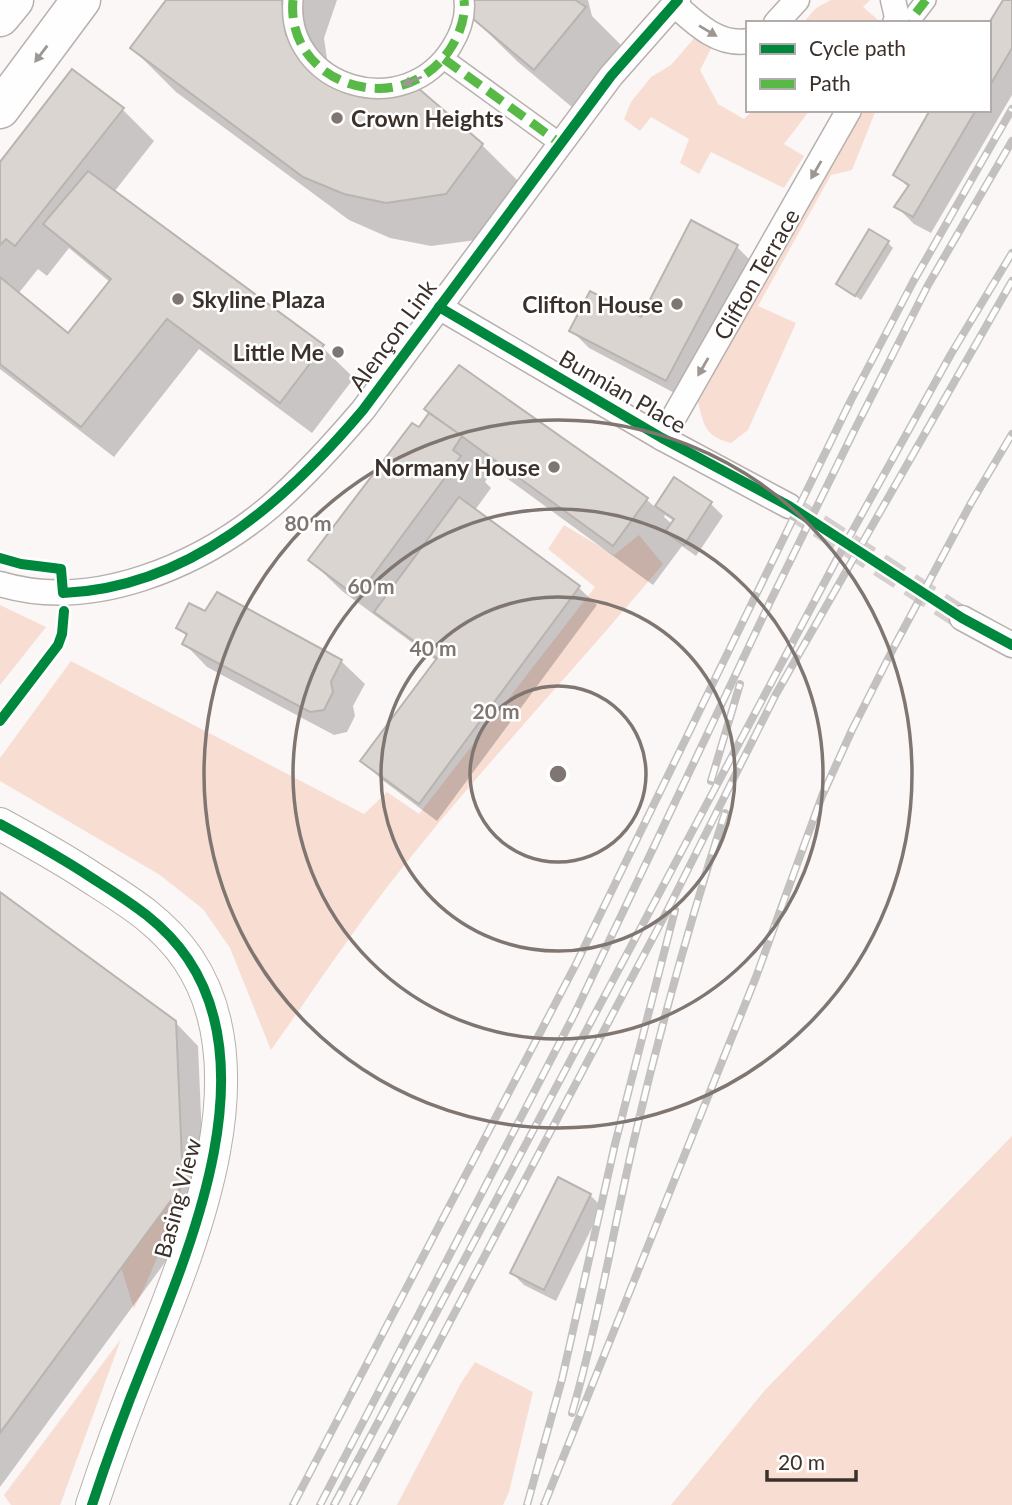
<svg xmlns="http://www.w3.org/2000/svg" width="1012" height="1505" viewBox="0 0 1012 1505" font-family="Lato,sans-serif">
<rect width="100%" height="100%" fill="#fbf7f6"/>
<g fill="#f8ddd2">
<path d="M831,0H870L863,7L877,19L875,23H803L816,8Z"/>
<path d="M696,36L713,45L700,70L718,104L744,119L753,110H810L784,144L804,156L784,188L711,152L699,174L680,163L689,139L651,117L640,131L624,119L631,102L651,77L671,65Z"/>
<path d="M857,110H876L852,170L831,175L758,306L796,323L748,430L731,443C705,436 704,426 698,402Z"/>
<path d="M564,525L614,555L639,535L663,564C574,671 477,772 391,882C349,936 311,994 271,1050L230,948L203,909L160,875L0,781V758L71,661L364,814L387,792L419,814L595,587L548,549Z"/>
<path d="M0,605L46,627L0,685Z"/>
<path d="M1012,1136V1505H671L765,1390Z"/>
<path d="M183,1184C170,1228 154,1268 134,1309L121,1267Z"/>
<path d="M121,1339L60,1505H11L4,1495Z"/>
<path d="M475,1362L533,1392L509,1492L503,1505H397L461,1383Z"/>
</g>
<g fill="#0003" fill-rule="evenodd">
<path d="M168,0H337L324,38L330,80L343,94L383,100L482,145L526,189L491,238L431,246L390,238L349,220L176,92L132,48Z"/>
<path d="M473,0H588L592,16L629,53L579,113L518,62L473,18Z"/>
<path d="M1005,0H1012V95L931,233L914,224L897,207L909,188L896,175L933,110H989V25Z"/>
<path d="M72,71L123,110L154,141L114,192L322,347L354,378L312,433L199,349L114,457L0,369V165ZM69,248L111,283L68,335L18,294L38,269L47,276Z"/>
<path d="M888,243L893,248L861,300L838,284Z"/>
<path d="M737,247L755,265L684,398L589,348L571,330L642,319Z"/>
<path d="M460,367L647,500L656,508L675,480L711,504L723,516L696,556L682,546L653,585L493,468L485,482L491,488L475,510L579,588L597,605L437,821L381,779L363,761L437,661L342,591L310,560L420,429ZM665,515L674,521L672,524L664,517Z"/>
<path d="M206,614L341,661L365,684L353,706L355,716L347,732L334,735L207,667L184,643L188,637L178,628Z"/>
<path d="M0,895L175,1022L198,1046L205,1208L0,1487Z"/>
<path d="M590,1195L602,1207L556,1301L524,1285L512,1273Z"/>
</g>
<g fill="#dbd5d1" stroke="#b9b4b0" stroke-width="2">
<path d="M166,0H282L286,35L308,69L343,92L383,98L418,88L483,144L446,194L386,203L344,194L303,177L130,48Z"/>
<path d="M471,0H575L586,7L534,70L472,18Z"/>
<path d="M1003,0H1012V48L989,87V23Z"/>
<path d="M72,69L124,108L15,246L6,239L0,245V162Z"/>
<path d="M930,110H976L913,217L894,207L909,185L893,175Z"/>
<path d="M88,171L324,345L280,403L167,319L81,427L0,364V277L68,333L111,279L43,224Z"/>
<path d="M691,220L738,245L666,381L569,331L590,291L641,317Z"/>
<path d="M869,229L889,241L855,296L836,284Z"/>
<path d="M459,365L648,498L613,546L424,409Z"/>
<path d="M429,413L462,436L453,450L461,456L357,597L308,560L412,423L419,427Z"/>
<path d="M674,477L712,502L684,545L665,532L674,519L655,506Z"/>
<path d="M459,497L580,586L419,804L360,761L437,658L374,612Z"/>
<path d="M217,592L342,660L331,682L333,692L324,710L310,712L182,644L187,634L176,628L189,603L205,611Z"/>
<path d="M0,892L176,1021L183,1184L0,1433Z"/>
<path d="M558,1177L591,1194L544,1290L510,1273Z"/>
</g>
<g fill="none" stroke-linecap="round" stroke-linejoin="round">
<path stroke="#d5cfcd" stroke-width="24" stroke-dasharray="24 12" stroke-linecap="butt" d="M789,506L962,618"/>
<defs>
<g id="pedestrian">
<path d="M293,0C285,86 405,124 452,46C460,33 466,16 464,0"/>
<path d="M916,13L926,0"/>
<path d="M444,59L561,144"/>
</g>
<g id="minor">
<path d="M893,0L897,17L895,23"/>
<path d="M674,4C695,23 718,46 748,41"/>
<path d="M776,23L797,0"/>
<path d="M439,307L662,438L789,506"/>
<path d="M662,438L849,110"/>
<path d="M0,584C92,612 200,566 271,506C305,476 334,444 363,410L611,76L678,0"/>
<path d="M962,618L1012,645"/>
</g>
<path id="tertiary" d="M0,824C31,841 62,858 92,878C128,901 163,922 188,959C265,1073 190,1248 145,1361C126,1408 108,1456 92,1505"/>
<g id="primary">
<path d="M0,17L14,0"/>
<path d="M0,109L81,0"/>
</g>
</defs>
<use href="#pedestrian" stroke="#b7b0ad" stroke-width="22"/>
<use href="#minor" stroke="#b7b0ad" stroke-width="27"/>
<use href="#tertiary" stroke="#b7b0ad" stroke-width="34"/>
<use href="#primary" stroke="#b7b0ad" stroke-width="41"/>
<use href="#pedestrian" stroke="#fefefe" stroke-width="19"/>
<use href="#minor" stroke="#fefefe" stroke-width="24"/>
<use href="#tertiary" stroke="#fefefe" stroke-width="32"/>
<use href="#primary" stroke="#fefefe" stroke-width="38"/>
<defs>
<g id="rail">
<path d="M711,781L740,684"/>
<path d="M572,1413C598,1323 613,1231 634,1140C660,1029 690,921 725,813"/>
<path d="M293,1505L576,964L851,400L913,282L1012,109"/>
<path d="M320,1505L574,1015L770,602L853,433L928,285L1012,141"/>
<path d="M334,1505L838,557L951,354L1012,253"/>
<path d="M353,1505L665,915L776,694L1012,281"/>
<path d="M527,1505L562,1379L615,1144L675,910"/>
<path d="M544,1505L756,977L822,796L852,730L895,645L971,503L1012,434"/>
</g>
</defs>
<use href="#rail" stroke="#c3c1c0" stroke-width="8"/>
<use href="#rail" stroke="#fff" stroke-width="5" stroke-dasharray="16" stroke-linecap="butt"/>
<g stroke="#58b947" stroke-width="9" stroke-dasharray="18 9" stroke-linecap="butt">
<path d="M293,0C285,86 405,124 452,46C460,33 466,16 464,0"/>
<path d="M916,13L926,0"/>
<path d="M444,59L561,144"/>
</g>
<defs>
<g id="cycleway">
<path d="M439,307L662,438L789,506L962,618L1012,645"/>
<path d="M0,558L21,564L61,569L63,593C189,588 286,501 363,410L611,76L678,0"/>
<path d="M0,721L58,645L62,634L64,611"/>
<path d="M0,824C31,841 62,858 92,878C128,901 163,922 188,959C265,1073 190,1248 145,1361C126,1408 108,1456 92,1505"/>
</g>
</defs>
<use href="#cycleway" stroke="#fff" stroke-width="15"/>
<use href="#cycleway" stroke="#00873e" stroke-width="10"/>
</g>
<defs><path id="oneway-solid" d="M-6-.8H1V-3.2L6.5 0L1 3.2V.8H-6Z" transform="scale(1.75)"/></defs>
<g fill="#9d9794">
<use href="#oneway-solid" transform="translate(708 31) rotate(31)"/>
<use href="#oneway-solid" transform="translate(41 54) rotate(127)"/>
<use href="#oneway-solid" transform="translate(412 81) rotate(158)"/>
<use href="#oneway-solid" transform="translate(816 170) rotate(120)"/>
<use href="#oneway-solid" transform="translate(703 367) rotate(120)"/>
</g>
<g fill="none" stroke="#7f7672" stroke-width="3.5">
<circle cx="558" cy="774" r="88"/>
<circle cx="558" cy="774" r="177"/>
<circle cx="558" cy="774" r="265"/>
<circle cx="558" cy="774" r="354"/>
</g>
<g fill="#7f7672" stroke="#fff" stroke-width="2.5">
<circle cx="337" cy="118" r="7"/>
<circle cx="178" cy="299" r="7"/>
<circle cx="677" cy="304" r="7"/>
<circle cx="338" cy="352" r="7"/>
<circle cx="554" cy="467" r="7"/>
</g>
<g text-anchor="middle" dominant-baseline="central" stroke-width="5" stroke-linejoin="round" paint-order="stroke">
<g font-size="23" font-weight="bold" fill="#3c302b" stroke="#fff" text-anchor="end">
<text x="351" y="118" text-anchor="start">Crown Heights</text>
<text x="192" y="299" text-anchor="start">Skyline Plaza</text>
<text x="663" y="304">Clifton House</text>
<text x="324" y="352">Little Me</text>
<text x="540" y="467">Normany House</text>
</g>
<g font-size="23" fill="#3c302b" stroke="#fff">
<text transform="translate(756 274) rotate(-60)">Clifton Terrace</text>
<text transform="translate(392 335) rotate(-54)">Alençon Link</text>
<text transform="translate(623 391) rotate(30)">Bunnian Place</text>
<text transform="translate(177 1198) rotate(-75)">Basing View</text>
</g>
</g>
<circle cx="558" cy="774" r="10" fill="#7f7672" stroke="#fff" stroke-width="3.5"/>
<g font-size="21" text-anchor="middle" font-weight="bold" fill="#7f7672" stroke="#fff" stroke-width="5" stroke-linejoin="round" paint-order="stroke">
<text x="308" y="531">80 m</text>
<text x="371" y="594">60 m</text>
<text x="433" y="656">40 m</text>
<text x="496" y="719">20 m</text>
</g>
<rect x="746" y="21" width="245" height="91" fill="#ffffff" stroke="#b1acaa" stroke-width="2"/>
<rect x="760" y="44" width="35" height="10" fill="#00873e" stroke="#b1acaa" stroke-width="2"/>
<text x="809" y="56" font-size="21" fill="#3c302b">Cycle path</text>
<rect x="760" y="79" width="35" height="10" fill="#58b947" stroke="#b1acaa" stroke-width="2"/>
<text x="809" y="91" font-size="21" fill="#3c302b">Path</text>
<path d="M767 1470v10h89v-10" fill="none" stroke="#3c302b" stroke-width="3.5"/>
<text x="778" y="1470" font-size="21" fill="#3c302b" stroke="#ffffff" stroke-width="5" paint-order="stroke">20 m</text>
</svg>
